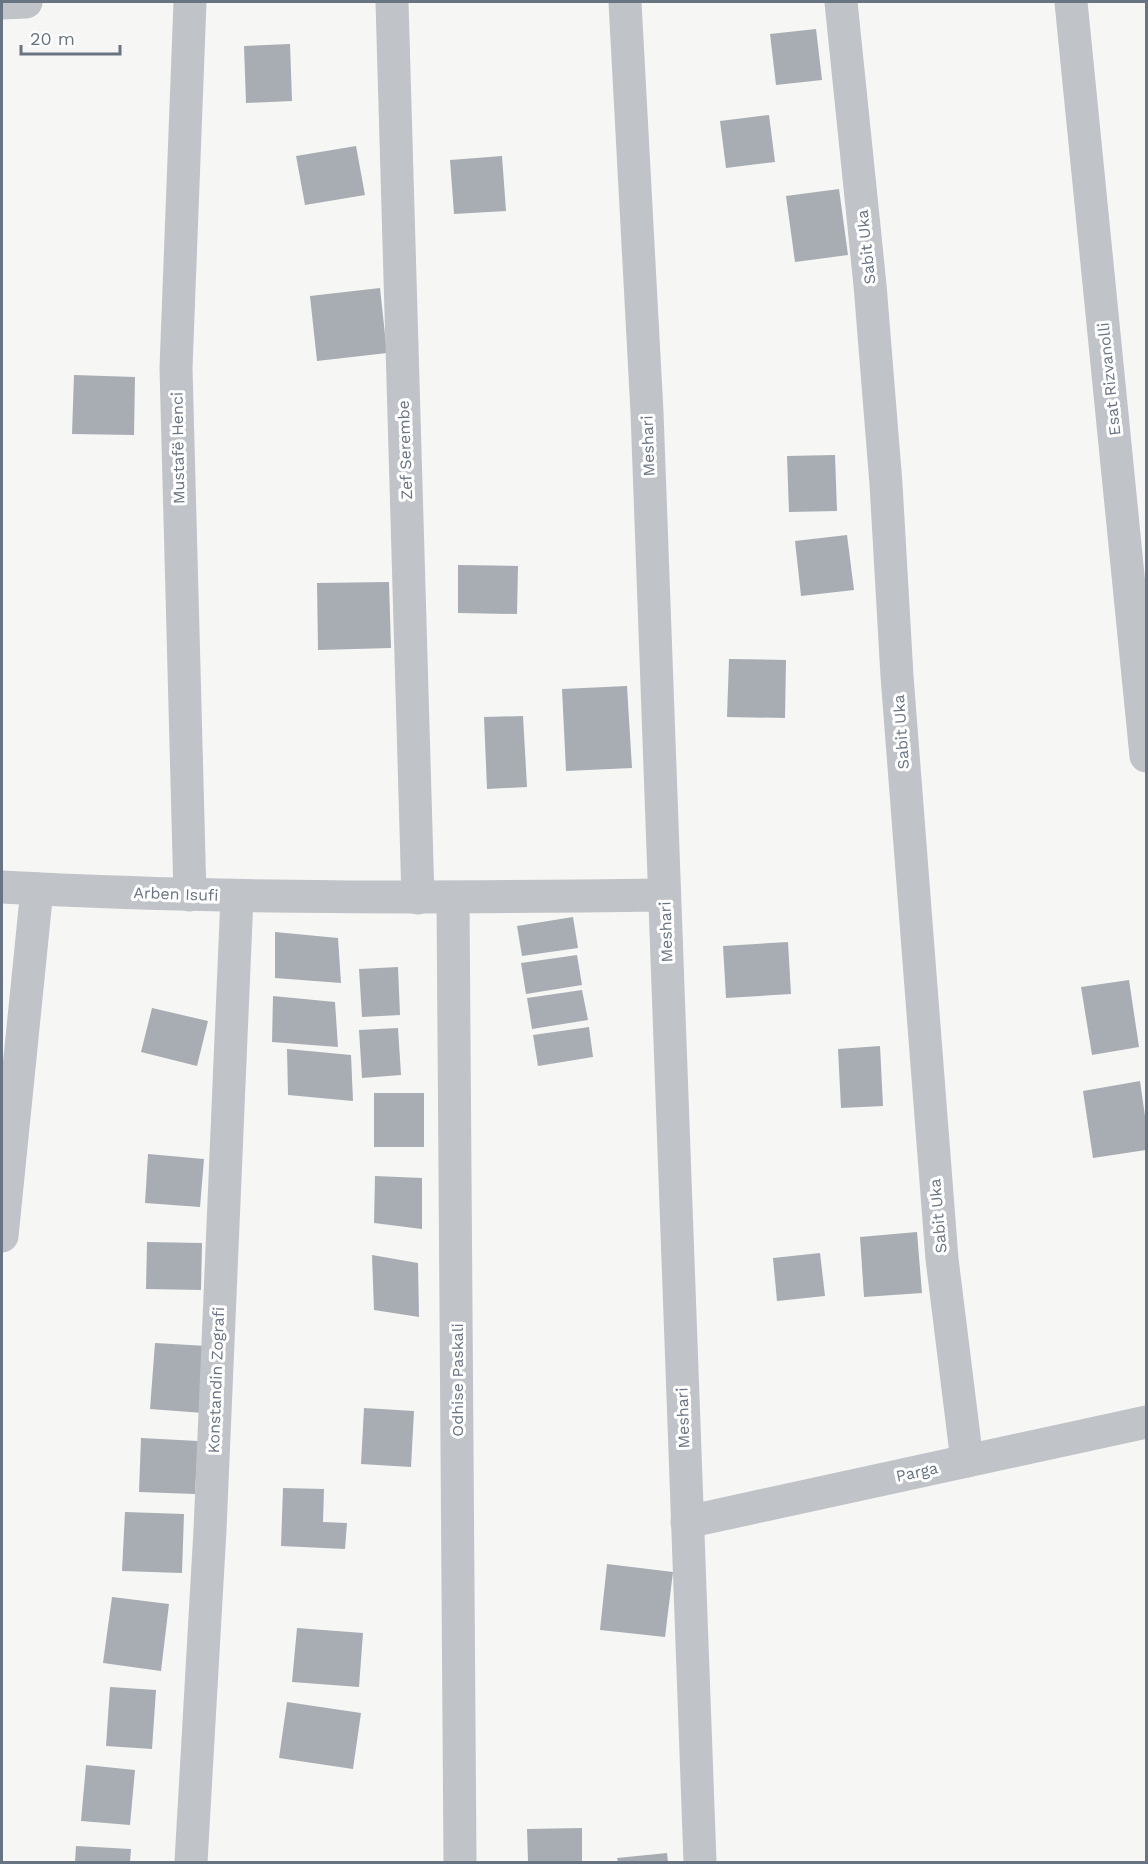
<svg xmlns="http://www.w3.org/2000/svg" width="1148" height="1864" viewBox="0 0 1148 1864" font-family="'Work Sans',sans-serif">
<rect width="100%" height="100%" fill="#f6f7f4"/>
<g fill="#a7adb3">
<path d="M816,29L822,80L776,85L770,34Z"/>
<path d="M290,44L292,101L246,103L244,46Z"/>
<path d="M769,115L775,162L726,168L720,121Z"/>
<path d="M356,146L365,195L305,205L296,156Z"/>
<path d="M502,156L506,211L454,214L450,160Z"/>
<path d="M839,189L848,255L795,262L786,196Z"/>
<path d="M380,288L387,353L317,361L310,296Z"/>
<path d="M74,375L135,377L134,435L72,434Z"/>
<path d="M835,455L837,511L789,512L787,456Z"/>
<path d="M847,535L854,590L801,596L795,541Z"/>
<path d="M458,565L518,566L517,614L458,613Z"/>
<path d="M389,582L391,648L318,650L317,583Z"/>
<path d="M729,659L786,660L785,718L727,717Z"/>
<path d="M627,686L632,768L566,771L562,689Z"/>
<path d="M523,716L527,787L487,789L484,717Z"/>
<path d="M573,917L578,948L522,956L517,926Z"/>
<path d="M275,932L338,938L341,983L275,978Z"/>
<path d="M788,942L791,994L726,998L723,946Z"/>
<path d="M577,955L582,985L526,994L521,963Z"/>
<path d="M398,967L400,1015L362,1017L359,969Z"/>
<path d="M1129,980L1139,1047L1092,1055L1081,987Z"/>
<path d="M582,990L588,1020L532,1029L527,998Z"/>
<path d="M273,996L335,1002L338,1047L272,1042Z"/>
<path d="M152,1008L208,1021L197,1066L141,1052Z"/>
<path d="M589,1027L593,1057L538,1066L533,1035Z"/>
<path d="M398,1028L401,1075L362,1078L359,1030Z"/>
<path d="M880,1046L883,1106L841,1108L838,1049Z"/>
<path d="M287,1049L351,1055L353,1101L288,1095Z"/>
<path d="M1140,1081L1146,1123V1150L1093,1158L1083,1091Z"/>
<rect x="374" y="1093" width="50" height="54"/>
<path d="M148,1154L204,1159L200,1207L145,1203Z"/>
<path d="M375,1176L422,1178V1229L374,1223Z"/>
<path d="M917,1232L922,1293L864,1297L860,1237Z"/>
<path d="M147,1242L202,1243L201,1290L146,1289Z"/>
<path d="M820,1253L825,1296L777,1301L773,1258Z"/>
<path d="M372,1255L418,1263L419,1317L374,1310Z"/>
<path d="M155,1343L207,1346L203,1413L150,1409Z"/>
<path d="M364,1408L414,1411L411,1467L361,1464Z"/>
<path d="M141,1438L198,1441L195,1494L139,1492Z"/>
<path d="M283,1488L324,1489L323,1522L347,1523L345,1549L281,1546Z"/>
<path d="M125,1512L184,1514L182,1573L122,1571Z"/>
<path d="M607,1564L673,1572L665,1637L600,1630Z"/>
<path d="M112,1597L169,1604L161,1671L103,1663Z"/>
<path d="M297,1628L363,1633L359,1687L292,1682Z"/>
<path d="M110,1687L156,1690L152,1749L106,1746Z"/>
<path d="M287,1702L361,1713L353,1769L279,1758Z"/>
<path d="M86,1765L135,1770L130,1825L81,1821Z"/>
<path d="M582,1828V1862H528L527,1829Z"/>
<path d="M76,1846L131,1849L130,1862H75Z"/>
<path d="M667,1853L668,1862H618L617,1858Z"/>
</g>
<g fill="none" stroke-linecap="round" stroke-linejoin="round">
<g stroke="#c0c3c7" stroke-width="33">
<path d="M392,2L418,898"/>
<path d="M625,2L647,412L700,1862"/>
<path d="M841,2L870,285L886,484L897,676L942,1259L967,1461"/>
<path d="M1071,2L1146,756"/>
<path d="M2,3L26,2"/>
<path d="M2,887C222,899 443,898 664,895"/>
<path d="M190,895L176,368L190,2"/>
<path d="M453,898L460,1862"/>
<path d="M2,1236L37,889"/>
<path d="M687,1522L1146,1422"/>
<path d="M191,1862L210,1530L237,897"/>
</g>
</g>
<g text-anchor="middle" dominant-baseline="central" stroke-width="6" stroke-linejoin="round" paint-order="stroke">
<g font-size="16" fill="#697482" stroke="#fff">
<text transform="translate(866 247) rotate(-96)">Sabit Uka</text>
<text transform="translate(1109 379) rotate(-96)">Esat Rizvanolli</text>
<text transform="translate(648 446) rotate(-92)">Meshari</text>
<text transform="translate(178 448) rotate(-91)">Mustafë Henci</text>
<text transform="translate(405 450) rotate(-92)">Zef Serembe</text>
<text transform="translate(901 732) rotate(-94)">Sabit Uka</text>
<text transform="translate(176 894) rotate(2)">Arben Isufi</text>
<text transform="translate(666 932) rotate(-92)">Meshari</text>
<text transform="translate(938 1216) rotate(-95)">Sabit Uka</text>
<text transform="translate(216 1380) rotate(-88)">Konstandin Zografi</text>
<text transform="translate(457 1380) rotate(-90)">Odhise Paskali</text>
<text transform="translate(683 1418) rotate(-92)">Meshari</text>
<text transform="translate(917 1472) rotate(-12)">Parga</text>
</g>
</g>
<rect width="1148" height="1864" fill="none" stroke="#697482" stroke-width="6"/>
<path d="M21 45v9h99v-9" fill="none" stroke="#697482" stroke-width="3"/>
<text x="30" y="45" font-size="18" fill="#697482" stroke="#ffffff" stroke-width="4.5" paint-order="stroke">20 m</text>
</svg>
